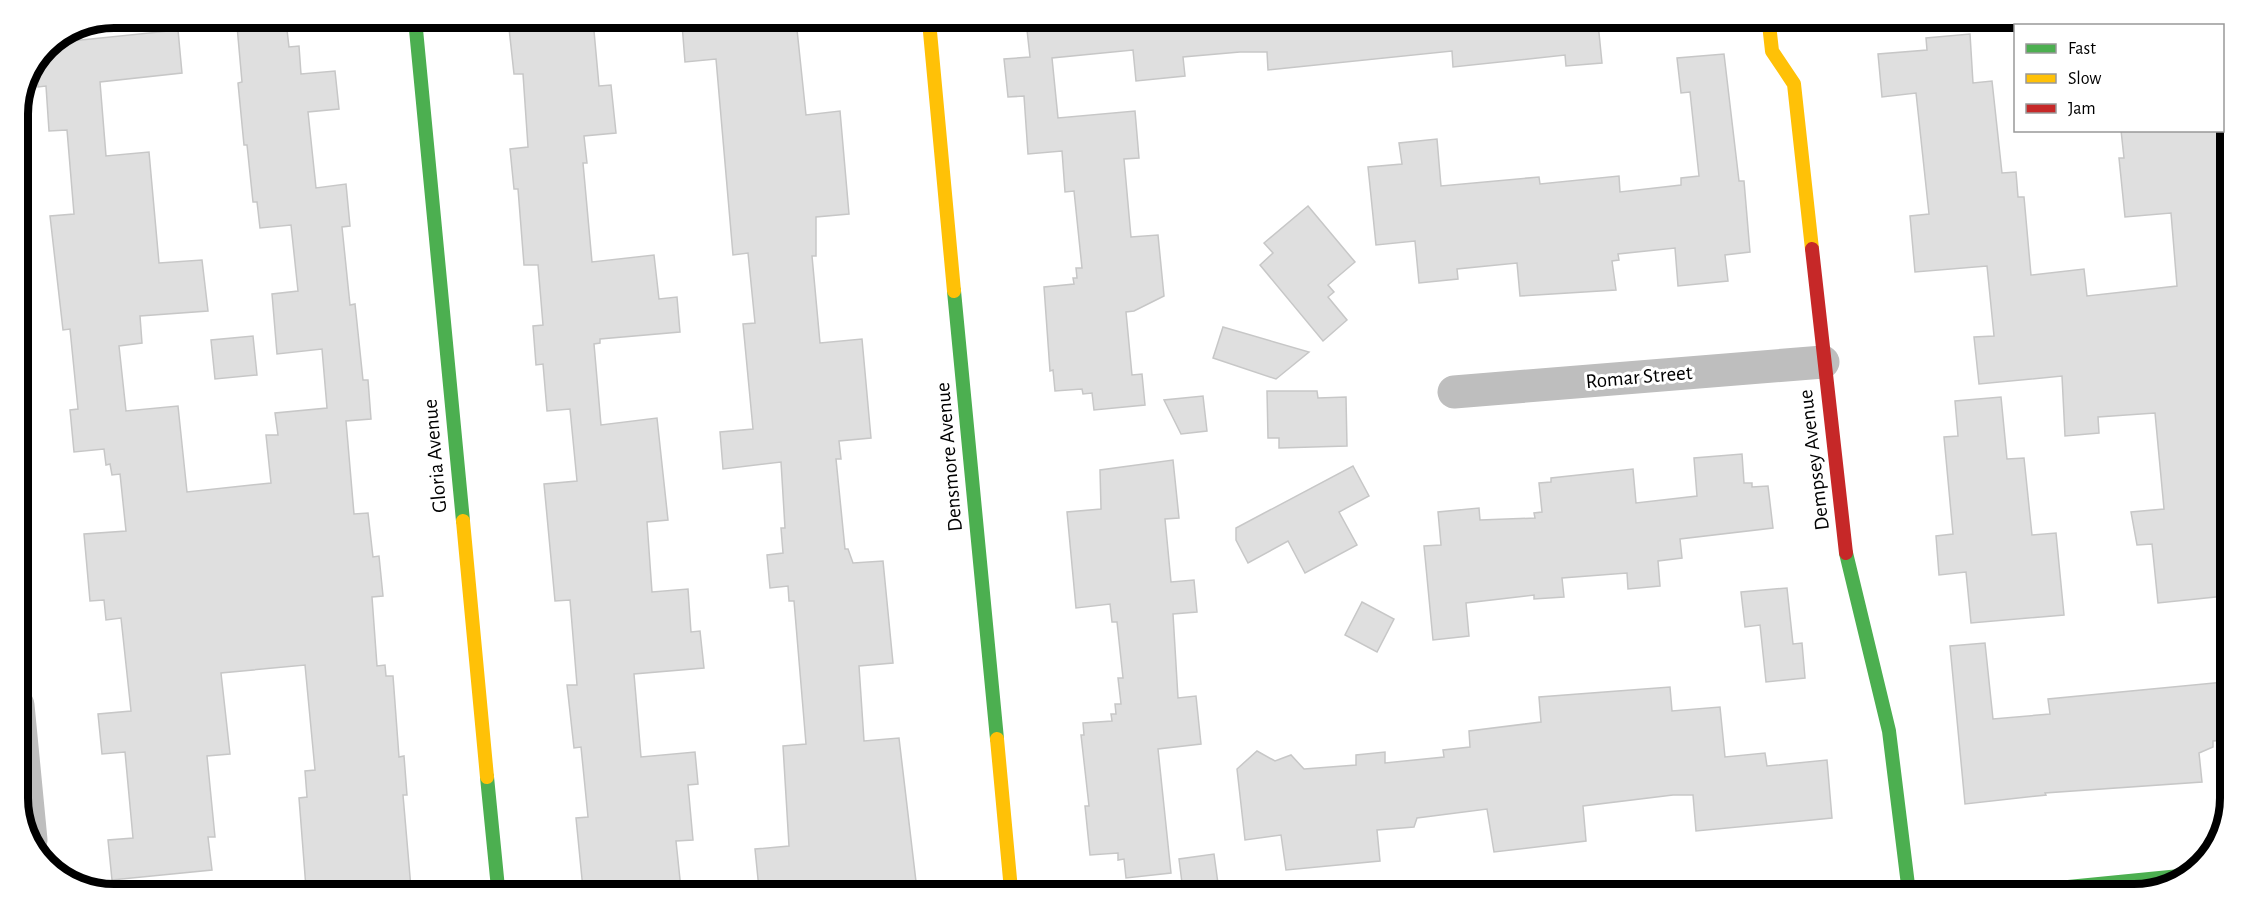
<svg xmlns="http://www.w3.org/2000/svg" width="2248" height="912" viewBox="0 0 2248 912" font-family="'Alegreya Sans',sans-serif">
<rect width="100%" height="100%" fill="#fff"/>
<g fill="#dfdfdf" stroke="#c7c7c7" stroke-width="1.5">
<path d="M508,19L593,20L599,86L611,85L616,133L584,136L587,163H583L592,262L654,255L659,299L677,297L680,332L600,339V343L594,344L601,425L657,418L668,520L647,522L652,592L688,589L691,632L700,631L704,668L634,674L641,757L695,752L698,784L688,785L693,840L676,841L681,889H583L576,818L588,817L581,747L574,748L567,685H577L570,600L555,601L544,484L577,481L570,409L547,411L543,364L536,365L533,326L543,325L538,265H524L518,189H514L510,149L528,147L523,74H514Z"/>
<path d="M727,20H796L806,115L840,111L849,214L816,217V256H812L820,343L862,339L871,438L839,441L841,459H836L845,549H848L853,563L883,561L893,663L859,666L864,741L899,738L917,890L759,889L755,849L789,846L783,746L806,744L794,601H789L788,586L770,588L767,555L783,553L781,528H785L781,462L723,469L720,432L753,429L743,324L755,323L748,253L733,255L716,59L685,62L682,24Z"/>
<path d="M286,21L289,47L299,46L301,74L335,71L339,109L308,112L316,188L346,184L350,226L342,227L350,305L355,304L363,380H368L371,419L346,421L354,514L368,513L373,557L379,556L383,596L372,597L377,666L385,665L386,676H393L399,757L404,756L407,795H403L411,888H306L299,798L307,797L305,771L315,770L305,665L221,673L230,754L207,756L215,837H208L212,870L112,880L108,840L133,838L125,752L102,754L98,714L131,711L121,618L106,620L104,600L90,601L84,534L126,531L120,474L112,475L110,464L106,465L104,449L74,452L70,410L78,409L70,329L63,330L50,216L74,214L67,130L49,131L46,86L38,87L37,67L46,46L52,43L178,30L182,73L100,82L106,156L149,152L159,263L202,260L208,311L140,316L142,343L119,346L126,411L178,406L187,492L271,483L266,435H278L275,413L327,408L322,349L277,354L272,294L298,291L291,225L260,228L257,202H253L247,145H244L238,83L242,82L237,26Z"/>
<path d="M1026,21L1598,23L1602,63L1566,66L1565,55L1453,67L1452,51L1268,70L1267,52H1240L1183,57L1185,76L1136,81L1133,50L1052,58L1058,118L1135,111L1139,158L1124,159L1131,237L1158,235L1164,296L1134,311L1126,312L1132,375L1142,374L1145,405L1094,410L1092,393L1083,394L1082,389L1055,391L1053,370L1050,371L1044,287L1074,284L1073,278H1077L1076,268H1082L1074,191L1065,192L1062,151L1028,154L1024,96L1008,97L1004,59L1030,57Z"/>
<path d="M1970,34L1973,83L1992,81L2002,173L2016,172L2018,197H2024L2031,275L2084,269L2087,296L2177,286L2171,213L2125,217L2119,158H2124L2121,130H2230L2225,596L2158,603L2152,544L2137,545L2131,512L2164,509L2155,413L2098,417L2099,433L2065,436L2062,376L1979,384L1974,337L1994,336L1987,266L1915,272L1910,216L1929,214L1916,93L1882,97L1878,54L1927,50L1926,38Z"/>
<path d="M1724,54L1739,181H1744L1750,252L1725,255L1728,281L1678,286L1675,248L1618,254L1619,260L1612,261L1616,290L1520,296L1517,263L1457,269L1458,279L1419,283L1415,241L1376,245L1368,167L1402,164L1399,143L1437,139L1441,186L1539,177L1540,184L1619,176L1620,192L1681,185V178L1699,176L1690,92L1681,93L1677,58Z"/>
<path d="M1308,206L1355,262L1328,285L1334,292L1328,297L1347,320L1323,341L1260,265L1273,253L1264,243Z"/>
<path d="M1223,327L1309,352L1276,379L1213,358Z"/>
<path d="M253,336L257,375L215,379L211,340Z"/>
<path d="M1267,391H1317L1318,398L1346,397L1347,446L1279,448V438H1268Z"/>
<path d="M1203,396L1207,431L1181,434L1164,400Z"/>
<path d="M2001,397L2007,459L2024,458L2032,535L2056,533L2064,615L1971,623L1966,572L1939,575L1936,536L1953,534L1944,437L1958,436L1955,401Z"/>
<path d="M1742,454L1744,483H1752V487L1768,486L1773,528L1680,539L1682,558L1658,561L1660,586L1628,589L1627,573L1562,578L1564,597L1534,599V595L1466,603L1469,636L1433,640L1424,546L1441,545L1438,512L1479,508L1480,520L1535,518L1534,513L1542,512L1539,483L1551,482V478L1633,469L1636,503L1697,496L1694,458Z"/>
<path d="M1173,460L1179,518L1165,519L1171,582L1194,580L1197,612L1173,614L1178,698L1196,696L1201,744L1158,749L1171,873L1126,878L1124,859L1118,860V853L1090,855L1085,806H1089L1081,735H1084L1083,723L1112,721L1111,714H1116L1115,704H1121L1118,678H1123L1117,622H1112L1110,604L1076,608L1067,512L1101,509L1100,470Z"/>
<path d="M1353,466L1369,496L1339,512L1357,545L1305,573L1288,541L1248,563L1236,540V528Z"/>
<path d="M1787,588L1793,644L1802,643L1805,678L1766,682L1760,625L1745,627L1741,592Z"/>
<path d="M1362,602L1394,619L1377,652L1345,635Z"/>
<path d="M1985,643L1993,719L2050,714L2048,699L2224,682V740L2213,741V747L2199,753L2202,782L2045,793L2046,795L1965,804L1950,646Z"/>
<path d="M1670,687L1672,711L1720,707L1725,757L1765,753L1767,766L1827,760L1832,818L1696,831L1693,795H1673L1583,806L1586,841L1494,852L1487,809L1417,818L1414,827L1377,830L1380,861L1286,870L1281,835L1245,840L1237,769L1257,751L1275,761L1291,755L1304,769L1356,765V755L1385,752V763L1444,757L1443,750L1470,747L1469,731L1541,722L1539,697Z"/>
<path d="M1214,854L1219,891H1183L1179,859Z"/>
</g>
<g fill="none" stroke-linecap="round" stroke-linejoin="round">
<g stroke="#bebebe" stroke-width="33">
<path d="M1454,392L1823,362"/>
<path d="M18,705L31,840"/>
</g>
<g stroke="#4caf50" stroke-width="14">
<path d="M415,19L463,521"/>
<path d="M954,291L997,739"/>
<path d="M1846,553L1889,731L1909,893"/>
<path d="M487,777L498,888"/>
<path d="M1998,894L2190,875"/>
</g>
<g stroke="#ffc107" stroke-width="14">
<path d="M929,21L954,291"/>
<path d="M1769,24L1772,51L1794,84L1812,249"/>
<path d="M463,521L487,777"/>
<path d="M997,739L1011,890"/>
</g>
<path stroke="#c62828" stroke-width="14" d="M1812,249L1846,553"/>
</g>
<g text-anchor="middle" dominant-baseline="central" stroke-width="6" stroke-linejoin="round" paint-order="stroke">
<g font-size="21" fill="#000" stroke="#fff">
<text transform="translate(1639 377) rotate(-5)">Romar Street</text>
<text transform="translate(435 456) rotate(-95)">Gloria Avenue</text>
<text transform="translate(949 457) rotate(-95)">Densmore Avenue</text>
<text transform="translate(1814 460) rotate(-97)">Dempsey Avenue</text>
</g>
</g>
<path d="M0 0H2248V912H0ZM114 28H2134A86 86 0 0 1 2220 114V798A86 86 0 0 1 2134 884H114A86 86 0 0 1 28 798V114A86 86 0 0 1 114 28Z" fill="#fff" fill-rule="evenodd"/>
<path fill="none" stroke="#000" stroke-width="8" d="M114 28H2134A86 86 0 0 1 2220 114V798A86 86 0 0 1 2134 884H114A86 86 0 0 1 28 798V114A86 86 0 0 1 114 28Z"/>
<rect x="2014" y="24" width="210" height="108" fill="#ffffff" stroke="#999999" stroke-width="1.5"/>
<rect x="2026" y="44" width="30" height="9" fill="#4caf50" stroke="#999999" stroke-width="1.5"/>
<text x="2068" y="54" font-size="18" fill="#000000">Fast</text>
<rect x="2026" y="74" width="30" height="9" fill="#ffc107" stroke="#999999" stroke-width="1.5"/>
<text x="2068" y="84" font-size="18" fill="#000000">Slow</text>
<rect x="2026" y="104" width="30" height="9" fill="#c62828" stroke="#999999" stroke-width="1.5"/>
<text x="2068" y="114" font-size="18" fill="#000000">Jam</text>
</svg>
